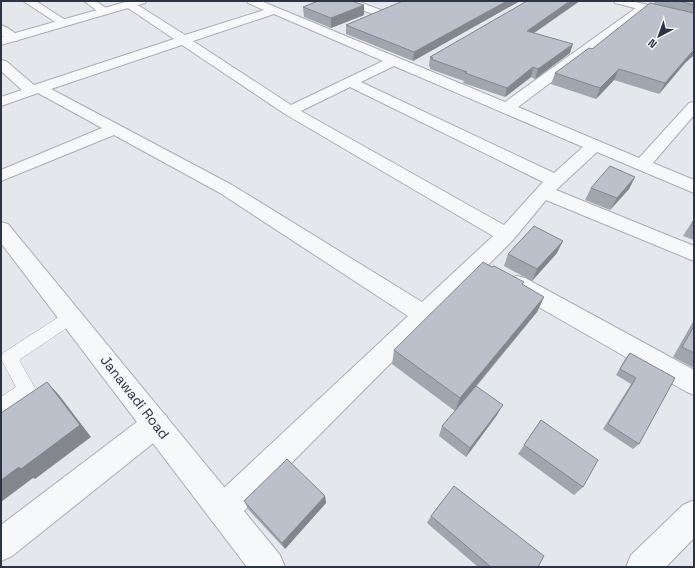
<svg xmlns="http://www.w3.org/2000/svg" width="695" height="568" viewBox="0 0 695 568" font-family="'Space Grotesk',sans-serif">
<rect width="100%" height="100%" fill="#e4e7ec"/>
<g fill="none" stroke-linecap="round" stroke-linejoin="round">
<defs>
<path id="service" d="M71,311L77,313L79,317L77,321L19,360L36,390C31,401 12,411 1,415V397L16,387L1,359L3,353L65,313Z"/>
<g id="minor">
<path d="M23,1H36L70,23L68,25H60Z"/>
<path d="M84,1H96L110,11L108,13H100Z"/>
<path d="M128,1L133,2L185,35L264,10L248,3L247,1H261L505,102L640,5H648L650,7L648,9L518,107L639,158L689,103L694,102V115L653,163L694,180V193L597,152L556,190L694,246V261L546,200L513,240L485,268L234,521L223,525L212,521L208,510L212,499L408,316L220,193L114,135L1,181V170L102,128L38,93L1,106V97L22,90L1,71V60L6,61L34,85L174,39L125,6L124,4ZM274,14L383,61L291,105L193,41ZM182,45L285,114L493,236L422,302L232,185L51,89ZM394,66L583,147L554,173L361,82ZM350,87L543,182L504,225L301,111Z"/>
<path d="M342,1H357L386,12L388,14L386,16H378L343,3Z"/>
<path d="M1,25C7,27 15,32 19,38L17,41H9L1,35Z"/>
<path d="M517,276L525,278L694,370V395L685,391L509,290L506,284L509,278Z"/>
<path d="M156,411L166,415L170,424L166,433L12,556L1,561V525L146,415Z"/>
<path d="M694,500V538L666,567H626L631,555L683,505Z"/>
</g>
<g id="tertiary">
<path d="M129,1H146L145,3L1,45V37Z"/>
<path d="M614,1H632L694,17V23L615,3Z"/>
<path d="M1,222L8,224L280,555L285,567H247L1,243Z"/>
</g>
</defs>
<use href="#service" stroke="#a9aeb7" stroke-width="1"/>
<use href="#minor" stroke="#a9aeb7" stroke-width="2"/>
<use href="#tertiary" stroke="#a9aeb7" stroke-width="2"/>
<use href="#service" fill="#f7f8fa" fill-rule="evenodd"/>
<use href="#minor" fill="#f7f8fa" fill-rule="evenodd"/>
<use href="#tertiary" fill="#f7f8fa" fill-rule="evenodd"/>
</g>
<g fill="#a1a5ae">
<path d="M520,1L413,61L346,34V25Z"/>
<path d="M655,1H694V55L685,63L659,94L614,80L596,99L551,84L555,73L592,49L654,4Z"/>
<path d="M364,5V15L331,28L304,17L303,7Z"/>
<path d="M534,33L570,53L535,79L531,77L505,97L463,83L464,81L430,69V67L429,66L430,57Z"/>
<path d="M635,177L629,189L610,210L585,200L591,188Z"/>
<path d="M694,219V240L683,236Z"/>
<path d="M557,253L532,281L504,266L508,254Z"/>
<path d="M523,285L544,297L537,312L476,387L497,415L466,457L439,436L442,426L455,411L392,364L394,350Z"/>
<path d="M694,320V368L673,357Z"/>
<path d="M630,353L675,378L639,444L633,449L603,429L631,384L616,375L625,359Z"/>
<path d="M541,420L583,487L574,495L518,454Z"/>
<path d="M325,496L326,503L285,549L248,509L244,501Z"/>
<path d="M431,516L538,567H478L427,523Z"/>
</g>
<g fill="#83868d">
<path d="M507,1H520L413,61L414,52Z"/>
<path d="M570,1H580L524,40L527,31Z"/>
<path d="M364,5V15L331,28V18Z"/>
<path d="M573,44L570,53L535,79L538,69Z"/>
<path d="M694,50V55L685,63L659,94L665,83L691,53Z"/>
<path d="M533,67L531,77L505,97L507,88Z"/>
<path d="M619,69L614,80L596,99L600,88Z"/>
<path d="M635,177L629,189L610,210L617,198Z"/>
<path d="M563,241L557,253L532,281L537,269Z"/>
<path d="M544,297L537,312L455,411L460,398Z"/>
<path d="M47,382L59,395L91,437L35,479L33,478L1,502V480L19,467Z"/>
<path d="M503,405L497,415L466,457L470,448Z"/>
<path d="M325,496L326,503L285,549L282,543Z"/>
</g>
<g fill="#bbc0ca" stroke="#83868d">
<path d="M318,1H351L364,5L331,18L303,7Z"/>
<path d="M403,1H507L414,52L346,25Z"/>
<path d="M527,1H570L527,31L573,44L538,69L533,67L507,88L465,73L467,72L431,59L433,58L430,57Z"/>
<path d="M679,1H694V5Z"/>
<path d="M650,3L694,13V50L691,53L665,83L619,69L600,88L555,73L589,48L592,49Z"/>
<path d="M610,166L635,177L617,198L591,188Z"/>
<path d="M694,220V226L691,225Z"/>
<path d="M534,226L563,241L537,269L508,254Z"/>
<path d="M483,262L492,267L494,266L524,282L522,284L544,297L460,398L394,350Z"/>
<path d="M694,326V353L682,347Z"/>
<path d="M630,353L675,378L639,444L608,424L636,378L620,369Z"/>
<path d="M47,382L80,425L21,469L19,467L1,480V413Z"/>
<path d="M476,386L503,405L470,448L442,426Z"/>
<path d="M541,420L598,460L583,487L524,445Z"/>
<path d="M287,459L325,496L282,543L244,501Z"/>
<path d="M454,486L544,556L538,567H491L431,516Z"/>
</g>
<g text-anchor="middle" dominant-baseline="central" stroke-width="3" stroke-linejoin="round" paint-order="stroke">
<g font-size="14" fill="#2b3445" stroke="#f4f6f9">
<text transform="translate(135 397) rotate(52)">Janawadi Road</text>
</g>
</g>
<rect width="695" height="568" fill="none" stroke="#2b3445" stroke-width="4"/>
<g transform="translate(659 36) rotate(221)" stroke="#f4f6f9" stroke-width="3" paint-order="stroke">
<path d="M0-3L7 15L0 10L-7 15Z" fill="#2b3445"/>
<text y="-6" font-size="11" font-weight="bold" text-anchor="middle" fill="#2b3445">N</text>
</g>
</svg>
